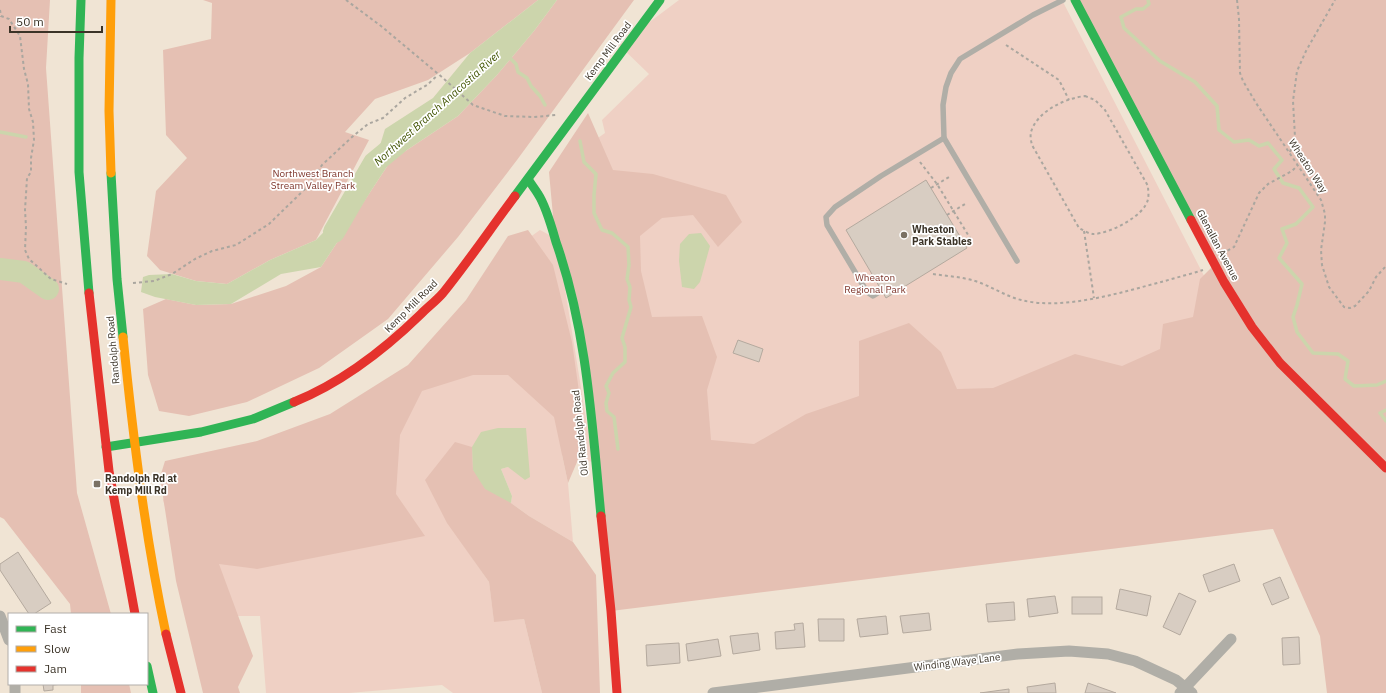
<svg xmlns="http://www.w3.org/2000/svg" width="1386" height="693" viewBox="0 0 1386 693" font-family="'IBM Plex Sans',sans-serif">
<rect width="100%" height="100%" fill="#f0e4d4"/>
<g fill="#efd0c4">
<path d="M679,0H1062L1218,303L1371,486L621,600L564,162L605,133L602,120L649,74L619,45Z"/>
<path d="M540,230L557,239L593,462L562,455L568,483L573,542L529,516L511,503L512,496L501,469L508,467L525,480L490,453L462,543L489,582L494,621L524,619L542,693H453L442,685L349,693H266L260,616H194L184,569L163,500L176,474L368,411L519,245Z"/>
</g>
<g fill="#e5c0b3">
<path d="M0,0H50L46,68L77,493L111,614H71L70,604L4,519L0,517Z"/>
<path d="M203,0H538L470,53L428,80L375,99L345,132L369,140L316,240L270,260L227,284L196,281L160,270L147,256L156,191L187,158L166,135L163,50L211,39L212,3Z"/>
<path d="M557,0H634L517,160L458,237L388,319L319,368L247,402L189,416L159,411L148,375L143,309L166,299L196,305L231,304L286,286L321,267L388,165L404,152L458,116L497,75L534,31Z"/>
<path d="M1075,0H1386V693H1327L1320,636L1273,529L611,611L577,315L555,238L549,172L588,113L613,170L653,174L726,195L742,222L718,247L693,215L662,218L640,236L641,271L652,317L702,316L717,357L707,390L711,440L754,444L806,414L859,396V341L909,323L941,352L957,389L993,388L1075,354L1122,366L1160,349L1163,324L1193,317L1200,279L1215,264Z"/>
<path d="M528,230L553,265L572,342L586,441L568,483L554,417L508,375H473L422,391L400,435L396,494L425,536L257,569L219,564L253,656L238,687L240,693H203L176,581L160,477L165,461L257,441L330,414L408,365L466,300L508,236Z"/>
<path d="M455,442L472,447L473,470L511,503L529,516L573,542L596,575L600,693H542L524,619L494,622L489,582L447,523L425,480Z"/>
<path d="M81,684H129L131,693H81Z"/>
</g>
<g fill="#ccd5ac">
<path d="M538,0H557L534,31L497,75L458,116L404,152L388,165L321,267L281,274L231,304L196,305L155,297L141,292L143,277L149,275L172,274L196,281L227,284L270,260L316,240L367,188L385,129L433,98L470,53Z"/>
<path d="M701,233L710,246L700,282L694,289L682,287L679,261L680,244L689,234Z"/>
<path d="M498,428H526L530,477L525,480L508,467L501,469L512,496L511,503L485,489L473,470L472,447L481,432Z"/>
</g>
<g fill="none" stroke-linecap="round" stroke-linejoin="round">
<g stroke="#ccd5ac" stroke-width="3.5">
<path d="M1148,0L1149,4L1143,9H1136L1121,17L1124,28L1160,61L1195,82L1217,106L1219,130L1234,142L1249,140L1259,146L1268,143L1282,160L1274,169L1283,183L1299,188L1313,207L1296,224L1282,229L1287,243L1279,258L1302,284L1297,305L1293,317L1297,332L1313,353L1338,354L1348,361L1345,379L1354,386L1377,385L1386,381"/>
<path d="M507,55L516,64L518,72L527,78L531,86L540,96L545,105"/>
<path d="M0,132L26,137"/>
<path d="M580,141L584,162L596,174L594,195V213L602,230L612,233L628,247L629,265L627,279L630,287L629,300L631,307L622,338L625,347V362L613,373L606,386L609,393L606,403L607,411L614,417L618,449"/>
<path d="M1386,410L1380,413L1386,421"/>
</g>
<g stroke="#ccd5ac" stroke-width="22">
<path d="M334,232L374,163L397,144"/>
<path d="M0,269L24,272L48,289"/>
</g>
</g>
<g fill="#d8cdc2" stroke="#b4a99e">
<path d="M926,180L967,248L886,298L846,230Z"/>
<path d="M738,340L763,349L759,362L733,353Z"/>
<path d="M18,552L51,603L34,614H29L0,570V564Z"/>
<path d="M1234,564L1240,581L1209,592L1203,575Z"/>
<path d="M1280,577L1289,598L1272,605L1263,584Z"/>
<path d="M1120,589L1151,596L1147,616L1116,609Z"/>
<path d="M1179,593L1196,601L1180,635L1163,627Z"/>
<path d="M1055,596L1058,613L1029,617L1027,599Z"/>
<rect x="1072" y="597" width="30" height="17"/>
<path d="M1014,602L1015,620L988,622L986,604Z"/>
<path d="M929,613L931,630L903,633L900,616Z"/>
<path d="M886,616L888,634L860,637L857,619Z"/>
<path d="M818,619H844V641H819Z"/>
<path d="M803,623L805,647L776,649L775,632L795,630L794,624Z"/>
<path d="M758,633L760,650L733,654L730,636Z"/>
<path d="M1299,637L1300,664L1283,665L1282,638Z"/>
<path d="M718,639L721,656L688,661L686,644Z"/>
<path d="M679,643L680,663L647,666L646,645Z"/>
<path d="M1055,683L1056,693H1028L1027,687Z"/>
<path d="M1088,683L1116,693H1085Z"/>
<path d="M43,684H63L53,685V690L44,691Z"/>
<path d="M1009,689V693H980Z"/>
</g>
<g fill="none" stroke-linecap="round" stroke-linejoin="round">
<g stroke="#aaa69f" stroke-width="2" stroke-dasharray="3 3" stroke-linecap="butt">
<path d="M346,0L381,26L443,78L473,105L505,116L534,117L556,115"/>
<path d="M1237,0L1239,19L1240,73L1243,81L1256,103L1321,200L1325,214V222L1321,250L1322,265L1329,287L1344,307L1350,308L1355,306L1369,291L1376,277L1386,266"/>
<path d="M0,10L1,16L9,19L20,36L24,69L28,84L29,109L33,122L34,140L31,158V172L27,178L25,210L26,227L25,250L29,259L51,279L67,284"/>
<path d="M1006,45L1059,80L1069,100"/>
<path d="M1085,96L1095,100L1105,110L1148,186C1148,190 1149,195 1148,199C1145,216 1109,234 1093,234C1089,234 1083,230 1079,228L1032,145C1031,141 1030,136 1031,132C1037,111 1066,98 1085,96Z"/>
<path d="M1290,152L1295,137L1293,101L1297,71L1306,51L1335,0"/>
<path d="M920,162L937,184L970,238L963,243"/>
<path d="M931,188L949,177"/>
<path d="M947,215L965,204"/>
<path d="M1084,231L1094,298"/>
<path d="M1225,256L1227,251L1234,247L1259,193L1268,184L1292,171L1298,165"/>
<path d="M933,274C947,276 962,277 975,281C991,286 1005,296 1021,300C1064,311 1122,292 1165,281C1178,277 1191,274 1203,270"/>
<path d="M133,283L154,281L172,274L195,259L212,251L236,245L269,224L306,188L322,165L352,137L368,124L383,118L405,98L427,85L438,75"/>
</g>
<g stroke="#b0aea7" stroke-width="5.5">
<path d="M1017,261L944,138L943,105L946,87L951,73L960,59L1033,15L1063,0"/>
<path d="M881,291L873,296L867,292L827,225L826,217L835,207L881,176L944,138"/>
</g>
<g stroke="#b0aea7" stroke-width="11">
<path d="M0,616L9,640"/>
<path d="M15,684V693"/>
<path d="M713,693L1018,654L1069,651L1108,654L1135,661L1176,680L1192,693"/>
<path d="M1180,693L1231,639"/>
</g>
<g stroke="#30b455" stroke-width="9">
<path d="M81,0L79,58V172L89,293"/>
<path d="M1075,0L1191,220"/>
<path d="M111,173L117,279L123,337"/>
<path d="M528,179C531,184 535,189 538,194C546,206 552,228 556,242C587,330 592,424 601,516"/>
<path d="M515,196L660,0"/>
<path d="M106,447L201,432L253,419L294,402"/>
<path d="M147,666L153,693"/>
</g>
<g stroke="#ff9f0a" stroke-width="9">
<path d="M111,173L109,111L111,0"/>
<path d="M123,337C133,436 145,536 166,634"/>
</g>
<g stroke="#e5322d" stroke-width="9">
<path d="M1191,220L1224,282L1252,327L1280,363L1386,468"/>
<path d="M89,293L109,471L135,614"/>
<path d="M294,402C341,383 385,349 421,314C428,307 436,301 443,293C468,262 491,228 515,196"/>
<path d="M601,516L611,611L617,693"/>
<path d="M166,634L181,693"/>
</g>
</g>
<g fill="#7a7164" stroke="#fff" stroke-width="1.5">
<circle cx="904" cy="235" r="4"/>
<rect x="93" y="480" width="8" height="8" rx="2"/>
</g>
<g text-anchor="middle" dominant-baseline="central" stroke-width="3.5" stroke-linejoin="round" paint-order="stroke">
<g font-size="10" fill="#3b3327" stroke="#fff">
<text transform="translate(608 51) rotate(-53)">Kemp Mill Road</text>
<text transform="translate(1308 166) rotate(57)">Wheaton Way</text>
<text transform="translate(1218 245) rotate(62)">Glenallan Avenue</text>
<text transform="translate(411 306) rotate(-45)">Kemp Mill Road</text>
<text transform="translate(113 350) rotate(-95)">Randolph Road</text>
<text transform="translate(580 433) rotate(-96)">Old Randolph Road</text>
<text transform="translate(957 662) rotate(-7)">Winding Waye Lane</text>
</g>
<g font-size="10" fill="#7f372d" stroke="#fff">
<text x="313" y="173">Northwest Branch<tspan x="313" dy="12">Stream Valley Park</tspan></text>
<text x="875" y="277">Wheaton<tspan x="875" dy="12">Regional Park</tspan></text>
</g>
<g font-size="10" font-weight="bold" fill="#3b3327" stroke="#fff" text-anchor="start">
<text x="912" y="229">Wheaton<tspan x="912" dy="12">Park Stables</tspan></text>
<text x="105" y="478">Randolph Rd at<tspan x="105" dy="12">Kemp Mill Rd</tspan></text>
</g>
<g font-size="11" font-style="italic" fill="#405300" stroke="#fff">
<text transform="translate(437 108) rotate(-42)">Northwest Branch Anacostia River</text>
</g>
</g>
<rect x="8" y="613" width="140" height="72" fill="#ffffff" stroke="#b1ada9"/>
<rect x="16" y="626" width="20" height="6" fill="#30b455" stroke="#b1ada9"/>
<text x="44" y="633" font-size="12" fill="#3b3327">Fast</text>
<rect x="16" y="646" width="20" height="6" fill="#ff9f0a" stroke="#b1ada9"/>
<text x="44" y="653" font-size="12" fill="#3b3327">Slow</text>
<rect x="16" y="666" width="20" height="6" fill="#e5322d" stroke="#b1ada9"/>
<text x="44" y="673" font-size="12" fill="#3b3327">Jam</text>
<path d="M10 26v6h92v-6" fill="none" stroke="#3b3327" stroke-width="2"/>
<text x="16" y="26" font-size="12" fill="#3b3327" stroke="#ffffff" stroke-width="3" paint-order="stroke">50 m</text>
</svg>
